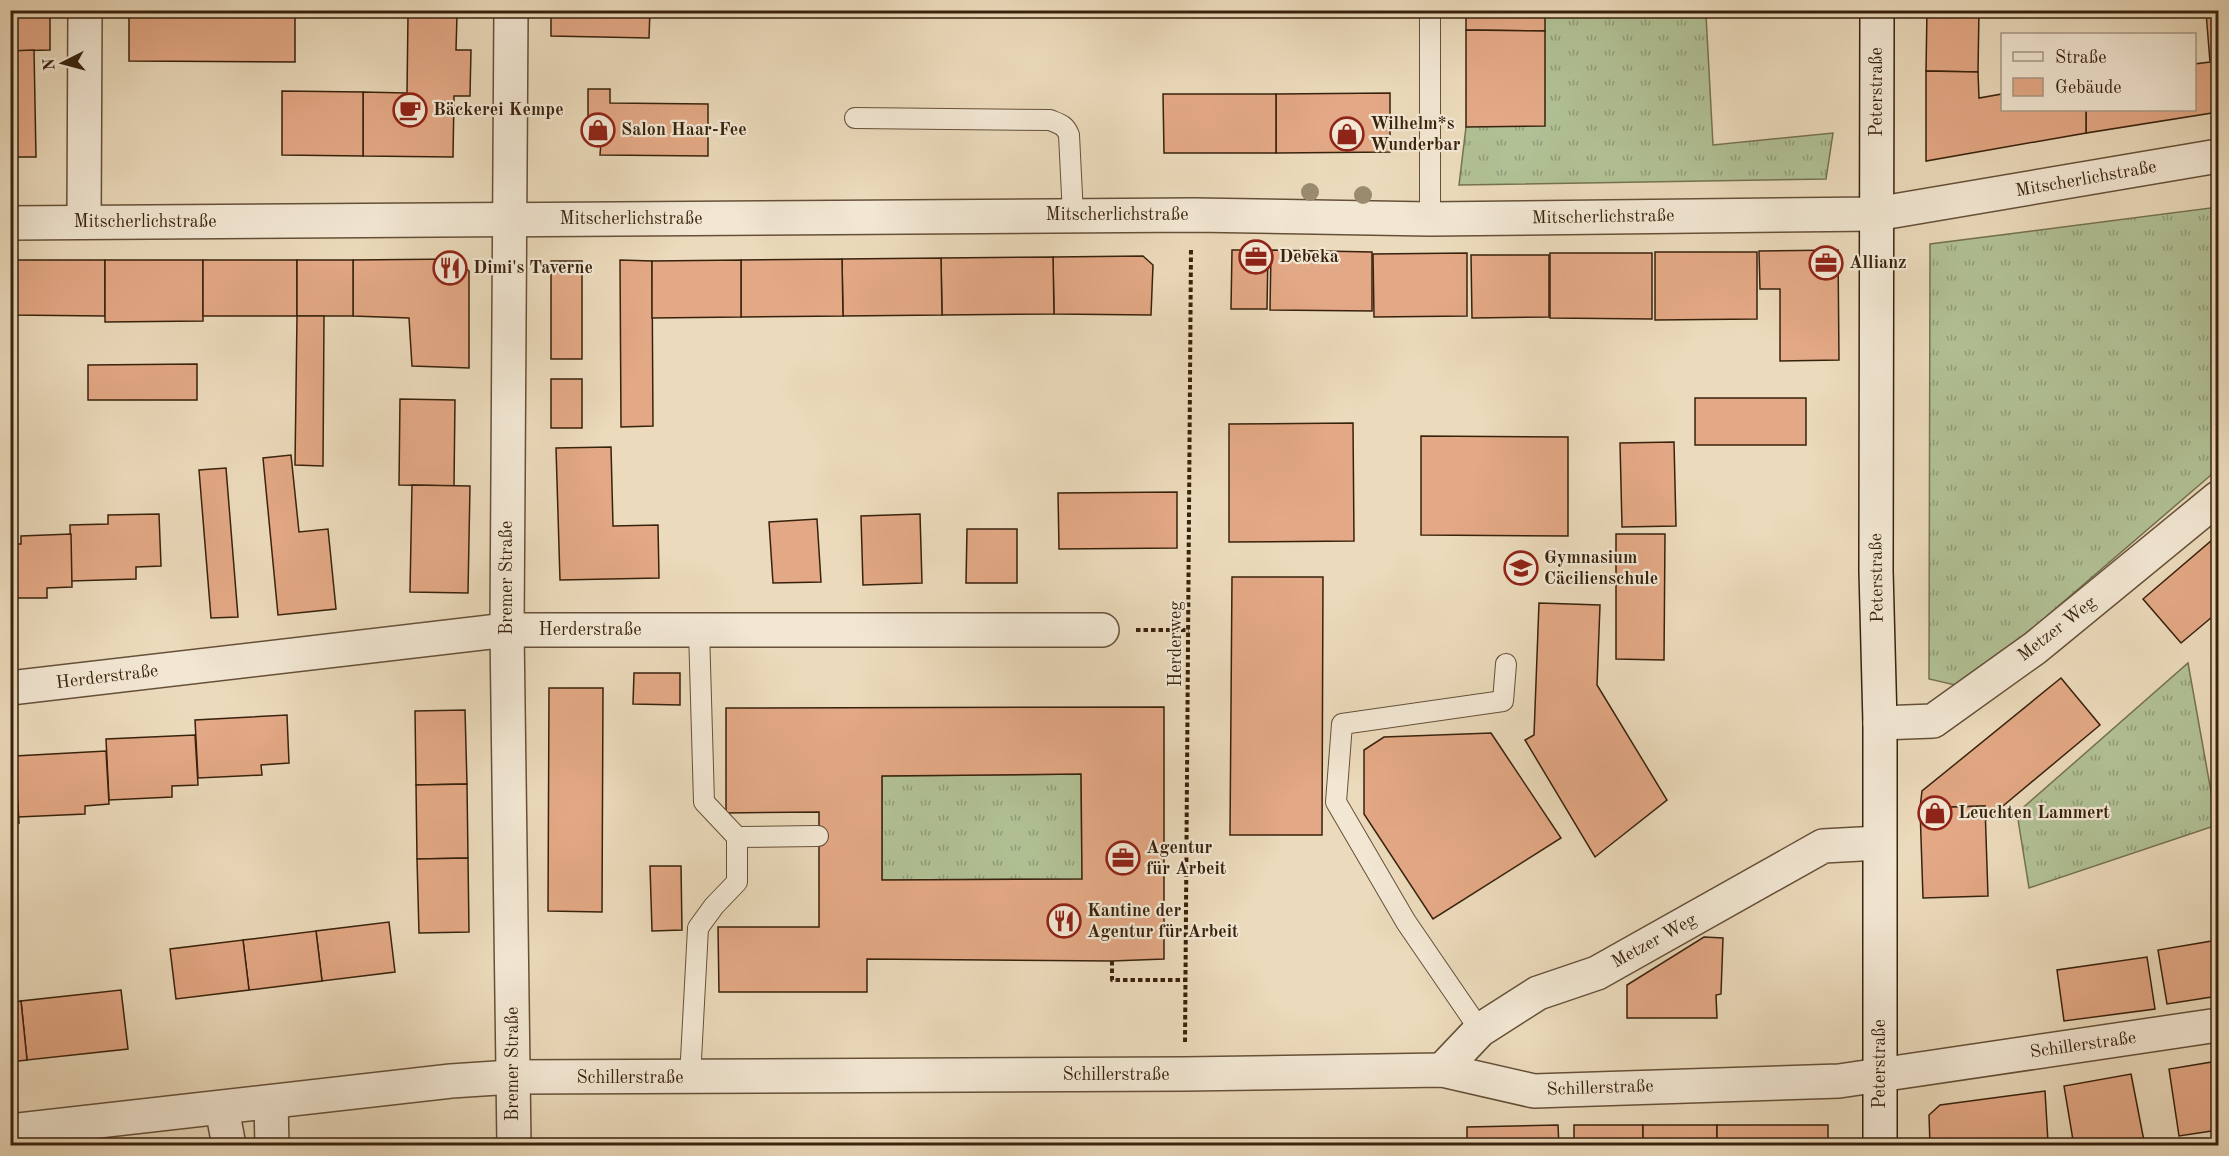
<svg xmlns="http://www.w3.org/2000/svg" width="2229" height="1156" viewBox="0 0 2229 1156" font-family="'Old Standard TT',serif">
<defs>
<pattern id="grass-tufts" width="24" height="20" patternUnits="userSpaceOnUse" patternTransform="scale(1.5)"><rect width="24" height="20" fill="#b1c195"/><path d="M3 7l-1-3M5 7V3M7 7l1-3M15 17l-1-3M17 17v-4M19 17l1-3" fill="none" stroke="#919c78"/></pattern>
</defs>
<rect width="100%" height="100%" fill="#ebdabb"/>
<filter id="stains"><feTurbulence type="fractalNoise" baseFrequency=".00333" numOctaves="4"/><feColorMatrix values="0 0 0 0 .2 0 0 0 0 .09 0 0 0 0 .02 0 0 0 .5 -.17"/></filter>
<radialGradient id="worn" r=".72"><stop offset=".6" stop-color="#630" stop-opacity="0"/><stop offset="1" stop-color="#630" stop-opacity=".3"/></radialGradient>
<g fill="url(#grass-tufts)" stroke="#757251" stroke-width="1.5">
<path d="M1545,11H1771L1706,15L1713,145L1833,133L1826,179L1459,185L1466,127Z"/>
<path d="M2218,207V469L1964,687L1929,679L1930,244Z"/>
<path d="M2188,663L2217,825L2029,888L2017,813Z"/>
<path d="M1081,774L1082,879L882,880V776Z"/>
</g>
<g fill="#e3a885" stroke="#39220d" stroke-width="1.5" fill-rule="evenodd">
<path d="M10,10H50V50L10,51Z"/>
<path d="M129,10H295V62L129,61Z"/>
<path d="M551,10H650L649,38L551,36Z"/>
<path d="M1466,10H1545V31L1466,30Z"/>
<path d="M1927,10H1979L1978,72L1926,71Z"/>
<path d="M2218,11V112L2086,133V110H2194V64L2210,62L2206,12Z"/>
<path d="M408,15H457L456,50H471L470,96H454L453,157L363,156V92L407,93Z"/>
<path d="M1466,30L1545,31V126L1466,127Z"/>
<path d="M34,50L36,157H10V51Z"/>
<path d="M1926,71L1978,72L1979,98L2002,94V110H2086V133L1926,161Z"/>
<path d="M588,89H610V103L708,104V156L600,155L601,142H588Z"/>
<path d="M282,91L363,92V156L282,155Z"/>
<path d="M1390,93V152L1276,153V94Z"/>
<path d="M1163,94H1276V153H1164Z"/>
<path d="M1232,250H1268L1267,309H1231Z"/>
<path d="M1271,250L1372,252V311L1270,310Z"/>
<path d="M1838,250L1839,360L1780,361V289H1760L1759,251Z"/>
<path d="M1655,252H1757V319L1655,320Z"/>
<path d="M1467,253V316L1374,317L1373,254Z"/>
<path d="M1550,253H1652V319L1550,318Z"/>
<path d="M1471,255H1549V317L1472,318Z"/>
<path d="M1143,256L1153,265L1151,315L1054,314L1053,257Z"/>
<path d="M1053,257L1054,314L942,315L941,258Z"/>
<path d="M941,258L942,315L843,316L842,259Z"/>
<path d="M456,259L469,271V368L412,366L409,318L353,316V260Z"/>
<path d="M842,259L843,316L741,317V260Z"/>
<path d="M10,260H105V316L10,315Z"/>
<path d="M105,260H203V321L105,322Z"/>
<rect x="203" y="260" width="94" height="56"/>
<rect x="297" y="260" width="56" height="56"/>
<path d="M620,260L652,261L653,426L621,427Z"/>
<path d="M741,260V317L652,318V261Z"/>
<rect x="551" y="261" width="31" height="98"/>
<path d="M297,316H324L323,466L295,465Z"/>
<path d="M197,364V400H88V365Z"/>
<rect x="551" y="379" width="31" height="49"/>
<rect x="1695" y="398" width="111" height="47"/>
<path d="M400,399L455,400L454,486L399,485Z"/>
<path d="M1353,423L1354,541L1229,542V424Z"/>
<path d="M1421,436L1568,437V536L1421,535Z"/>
<path d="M1674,442L1676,526L1622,527L1620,443Z"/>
<path d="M611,447L613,526L658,525L659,578L560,580L556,448Z"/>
<path d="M291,455L299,532L328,529L336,609L278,615L263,458Z"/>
<path d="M226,468L238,617L211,618L199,470Z"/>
<path d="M412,485L470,486L468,593L410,592Z"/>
<path d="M1177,492V548L1059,549L1058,493Z"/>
<path d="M159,514L161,566L136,567V579L71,581L70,525L108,524V515Z"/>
<path d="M920,514L922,583L863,585L861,516Z"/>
<path d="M817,519L821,582L773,583L769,522Z"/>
<path d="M967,529H1017V583H966Z"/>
<path d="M71,534L72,587L47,588V598H10V544H21V536Z"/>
<path d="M1616,534H1665L1664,660L1616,659Z"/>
<path d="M2218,535V612L2181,643L2143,599Z"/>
<path d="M1232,577H1323L1322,835H1230Z"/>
<path d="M1539,603L1600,605L1597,685L1667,800L1595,857L1525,740L1534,735Z"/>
<path d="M634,673H680V705L633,704Z"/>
<path d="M2061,678L2100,725L1985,821V806L1920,808L1922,791Z"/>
<path d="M549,688H603L602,912L548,911Z"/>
<path d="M1164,707V959L1112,961L867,959V992H719L718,927H819V812L726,813V708ZM1081,774L1082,879L882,880V776Z"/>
<path d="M465,710L467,784L416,785L415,711Z"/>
<path d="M287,715L289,763L261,765L262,775L198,778L195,720Z"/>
<path d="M1491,733L1561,838L1433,919L1364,814V750L1384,737Z"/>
<path d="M195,735L198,785L172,786V797L109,800L106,739Z"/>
<path d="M106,751L109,804L85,806V814L18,817L15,756Z"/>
<path d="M10,773H16L19,823L10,824Z"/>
<path d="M467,784L468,858L417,859L416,785Z"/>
<path d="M1985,806L1988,896L1923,898L1920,808Z"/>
<path d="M468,858L469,932L419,933L417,859Z"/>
<path d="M650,866H681L682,930L652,931Z"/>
<path d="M389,922L395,972L322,981L316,931Z"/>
<path d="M316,931L322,981L249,990L243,940Z"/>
<path d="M1704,937L1723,938L1721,994L1716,995L1717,1018H1627V985Z"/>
<path d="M243,940L249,990L176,999L170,949Z"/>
<path d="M2218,940V996L2167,1004L2158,950Z"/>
<path d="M2147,957L2155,1009L2064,1021L2057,970Z"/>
<path d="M121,990L128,1049L27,1060L21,1001Z"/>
<path d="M21,1001L27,1060L10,1062V1003Z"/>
<path d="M2218,1061V1130L2179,1136L2169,1069Z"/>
<path d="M2131,1074L2145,1146H2074L2064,1086Z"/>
<path d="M2045,1091L2048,1142L1995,1146H1930L1929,1115L1940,1105Z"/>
<path d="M1558,1125L1559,1146H1467V1127Z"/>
<rect x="1574" y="1125" width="69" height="21"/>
<rect x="1643" y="1125" width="74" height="21"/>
<rect x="1717" y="1125" width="111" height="21"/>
</g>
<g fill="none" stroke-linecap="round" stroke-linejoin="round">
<defs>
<g id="lane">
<path d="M1430,10V219"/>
<path d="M855,118L1050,120C1060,124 1065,125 1069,135L1073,215"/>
<path d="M737,837L818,836"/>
<path d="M1480,1030L1406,922L1336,802L1342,724L1503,701L1506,664"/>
<path d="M690,1078L698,928L714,906L737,882V837L704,802L699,630"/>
</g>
<g id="street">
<path d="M511,10L507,630L514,1146"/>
<path d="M84,222L85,10"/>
<path d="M10,223L1194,215L1430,219L1876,214L2218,156"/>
<path d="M10,688L507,630H1102"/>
<path d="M1880,723L1933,721L2035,648L2218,498"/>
<path d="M1442,1070L1480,1030L1538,993L1597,973L1823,846L1879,843"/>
<path d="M271,1102L272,1146"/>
<path d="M222,1108L229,1146"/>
<path d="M10,1131L451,1081L512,1077L1185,1074L1442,1070L1534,1091L1839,1081L2218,1025"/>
</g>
<path id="secondary" d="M1877,10L1876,571L1880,723V1146"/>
</defs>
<use href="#lane" stroke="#665038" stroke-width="22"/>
<use href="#street" stroke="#665038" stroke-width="36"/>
<use href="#secondary" stroke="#39220d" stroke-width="36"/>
<g stroke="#39220d" stroke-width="4" stroke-dasharray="4.5 3" stroke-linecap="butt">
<path d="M1136,630H1189"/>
<path d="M1112,961V980H1186"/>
<path d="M1185,1042L1191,248"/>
</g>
<use href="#lane" stroke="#f2e7d3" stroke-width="20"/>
<use href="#street" stroke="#f2e7d3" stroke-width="33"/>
<use href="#secondary" stroke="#f2e7d3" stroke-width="33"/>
</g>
<g fill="#9a8b6e">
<circle cx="1310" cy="192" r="9"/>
<circle cx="1363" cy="195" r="9"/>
</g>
<defs>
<symbol id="cafe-ring" viewBox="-11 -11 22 22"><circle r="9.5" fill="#f2e7d3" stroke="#8f2418" stroke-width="1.5"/><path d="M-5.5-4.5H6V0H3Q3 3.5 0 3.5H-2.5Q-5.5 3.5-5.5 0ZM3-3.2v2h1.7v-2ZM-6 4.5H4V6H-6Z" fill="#8f2418"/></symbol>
<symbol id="shop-ring" viewBox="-11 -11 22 22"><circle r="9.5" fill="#f2e7d3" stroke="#8f2418" stroke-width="1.5"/><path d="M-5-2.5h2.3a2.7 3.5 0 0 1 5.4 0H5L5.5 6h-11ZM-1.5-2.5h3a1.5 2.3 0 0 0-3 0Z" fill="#8f2418"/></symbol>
<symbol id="office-ring" viewBox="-11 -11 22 22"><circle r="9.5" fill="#f2e7d3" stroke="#8f2418" stroke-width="1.5"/><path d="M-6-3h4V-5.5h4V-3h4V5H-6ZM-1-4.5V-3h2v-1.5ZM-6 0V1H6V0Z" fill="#8f2418"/></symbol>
<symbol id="restaurant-ring" viewBox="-11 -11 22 22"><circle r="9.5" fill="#f2e7d3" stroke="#8f2418" stroke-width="1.5"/><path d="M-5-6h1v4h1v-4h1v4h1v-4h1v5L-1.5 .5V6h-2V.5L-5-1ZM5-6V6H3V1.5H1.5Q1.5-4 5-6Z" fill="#8f2418"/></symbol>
<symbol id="school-ring" viewBox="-11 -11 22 22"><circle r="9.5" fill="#f2e7d3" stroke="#8f2418" stroke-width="1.5"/><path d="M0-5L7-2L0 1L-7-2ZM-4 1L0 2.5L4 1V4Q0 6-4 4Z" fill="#8f2418"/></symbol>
</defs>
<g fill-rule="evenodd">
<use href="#cafe-ring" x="391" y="91" width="38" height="38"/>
<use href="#shop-ring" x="579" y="111" width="38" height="38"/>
<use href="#shop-ring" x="1328" y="115" width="38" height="38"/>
<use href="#office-ring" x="1237" y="238" width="38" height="38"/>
<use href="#office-ring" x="1807" y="244" width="38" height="38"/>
<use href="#restaurant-ring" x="431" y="249" width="38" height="38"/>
<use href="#school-ring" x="1502" y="549" width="38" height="38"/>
<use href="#shop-ring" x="1916" y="794" width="38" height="38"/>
<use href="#office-ring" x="1104" y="839" width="38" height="38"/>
<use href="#restaurant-ring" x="1045" y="902" width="38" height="38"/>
</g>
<g text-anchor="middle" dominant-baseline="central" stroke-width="4.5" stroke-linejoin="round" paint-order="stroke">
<g font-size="18" fill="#39220d" stroke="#f2e7d3">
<text transform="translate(1877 92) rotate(-90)">Peterstraße</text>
<text transform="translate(2086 179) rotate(-10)">Mitscherlichstraße</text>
<text x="1117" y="215">Mitscherlichstraße</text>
<text transform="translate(1603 217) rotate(-1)">Mitscherlichstraße</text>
<text x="631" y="219">Mitscherlichstraße</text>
<text x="145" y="222">Mitscherlichstraße</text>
<text transform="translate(507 578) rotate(-90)">Bremer Straße</text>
<text transform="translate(1877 578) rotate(-91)">Peterstraße</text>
<text transform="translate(2057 629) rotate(-38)">Metzer Weg</text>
<text x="590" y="630">Herderstraße</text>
<text transform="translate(1176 644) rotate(-90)">Herderweg</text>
<text transform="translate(107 677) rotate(-7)">Herderstraße</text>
<text transform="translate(1654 941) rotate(-29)">Metzer Weg</text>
<text transform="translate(2083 1045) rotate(-8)">Schillerstraße</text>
<text transform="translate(513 1064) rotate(-90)">Bremer Straße</text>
<text transform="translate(1880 1064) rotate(-90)">Peterstraße</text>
<text x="1116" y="1075">Schillerstraße</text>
<text x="630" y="1078">Schillerstraße</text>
<text transform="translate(1600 1088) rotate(-2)">Schillerstraße</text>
</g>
<g font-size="18" font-weight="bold" fill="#39220d" stroke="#f2e7d3" text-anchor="start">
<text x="433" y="110">Bäckerei Kempe</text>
<text x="1370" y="124">Wilhelm*s<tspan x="1370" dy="21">Wunderbar</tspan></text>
<text x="621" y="130">Salon Haar-Fee</text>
<text x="1279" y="257">Debeka</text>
<text x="1849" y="263">Allianz</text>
<text x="473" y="268">Dimi's Taverne</text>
<text x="1544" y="558">Gymnasium<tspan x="1544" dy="21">Cäcilienschule</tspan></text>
<text x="1958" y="813">Leuchten Lammert</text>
<text x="1146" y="848">Agentur<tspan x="1146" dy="21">für Arbeit</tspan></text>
<text x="1087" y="911">Kantine der<tspan x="1087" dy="21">Agentur für Arbeit</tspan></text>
</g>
</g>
<rect width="2229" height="1156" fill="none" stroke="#ebdabb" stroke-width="36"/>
<rect x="12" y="12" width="2205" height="1132" fill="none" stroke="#39220d" stroke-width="3"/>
<rect x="18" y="18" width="2193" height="1120" fill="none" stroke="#39220d" stroke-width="1.5"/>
<rect x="2001" y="33" width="195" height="78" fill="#f2e7d3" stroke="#a89884" stroke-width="1.5"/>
<rect x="2013" y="52" width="30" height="9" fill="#f2e7d3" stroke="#a89884" stroke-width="1.5"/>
<text x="2055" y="63" font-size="18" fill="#39220d">Straße</text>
<rect x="2013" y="78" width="30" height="18" fill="#e3a885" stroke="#a89884" stroke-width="1.5"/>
<text x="2055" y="93" font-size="18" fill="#39220d">Gebäude</text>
<g transform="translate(63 63) rotate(264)" stroke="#f2e7d3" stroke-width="4.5" paint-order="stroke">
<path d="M0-4.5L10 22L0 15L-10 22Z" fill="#39220d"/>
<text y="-9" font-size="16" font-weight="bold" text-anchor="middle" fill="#39220d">N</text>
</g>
<rect width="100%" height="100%" filter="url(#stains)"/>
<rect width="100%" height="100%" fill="url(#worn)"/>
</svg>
